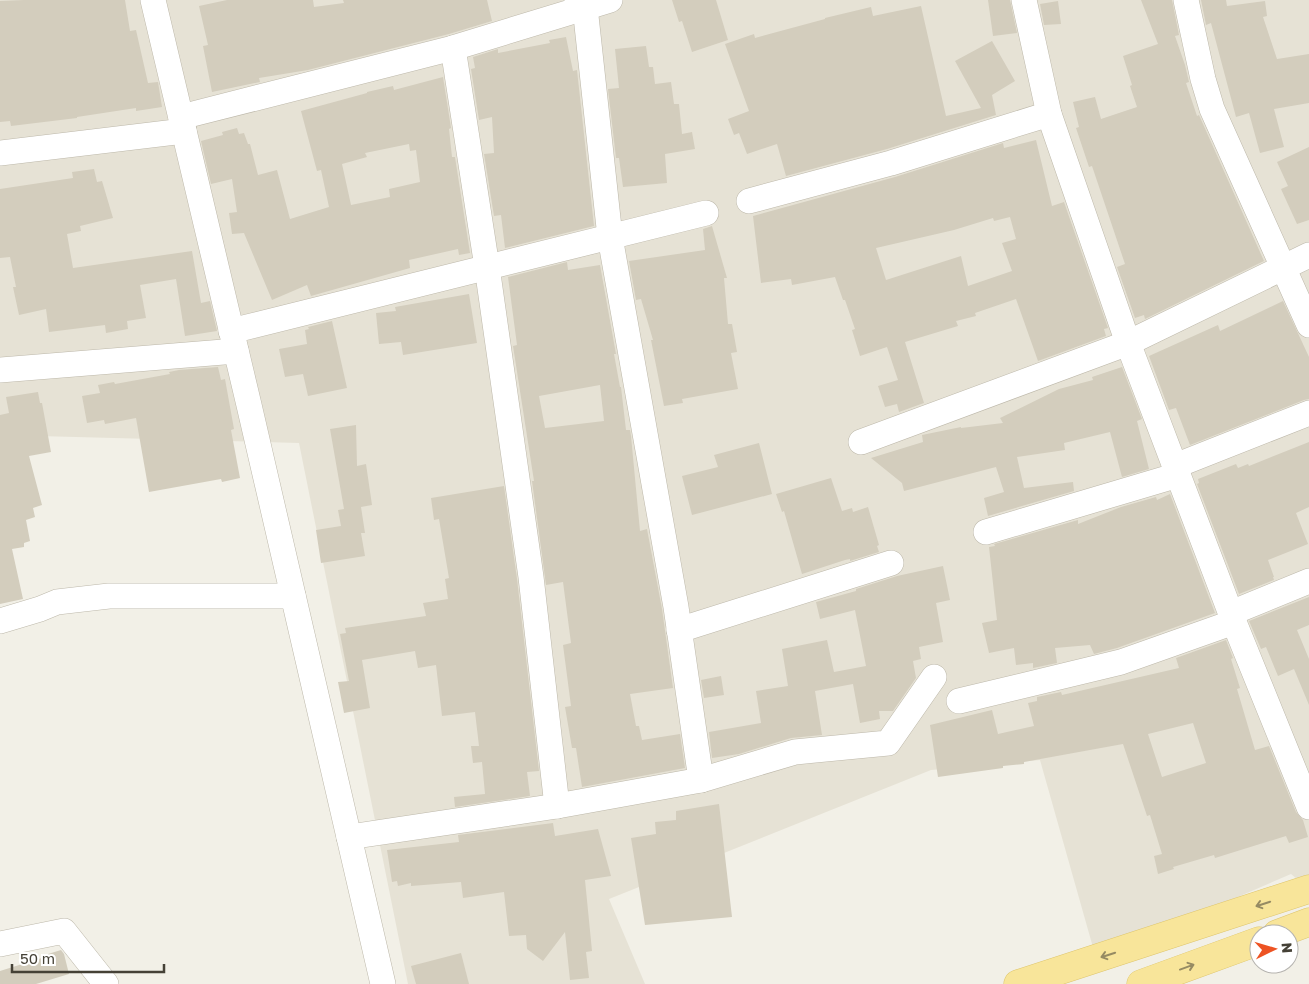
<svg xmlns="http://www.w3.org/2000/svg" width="1309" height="984" viewBox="0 0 1309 984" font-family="'Golos Text',sans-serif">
<rect width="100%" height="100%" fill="#f2f0e7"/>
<path fill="#e6e2d5" d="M0,0H1309V889L1291,874L1096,958L1040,760L931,770L609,899L645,984H408L299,443L0,435Z"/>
<g fill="#d3cdbd" fill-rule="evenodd">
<path d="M24,0H125L130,31L136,30L148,83L158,82L162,107L136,111V108L77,117V118L11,126L10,121L0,122V1Z"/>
<path d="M227,0H313L314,7L344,3L343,0H487L492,21L449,34L308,70L259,78L260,82L212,92L203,46L208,45L199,6Z"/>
<path d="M672,0H716L728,40L692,52L682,21L679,22Z"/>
<path d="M988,0H1010L1017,33L993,36Z"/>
<path d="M1141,0H1172L1179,35L1175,36L1185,65L1189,82L1186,83L1197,116L1199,115L1264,261L1145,319L1144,315L1135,318L1117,267L1125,264L1092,166L1089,167L1076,128L1079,127L1073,102L1095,97L1101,119L1137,107L1130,86L1132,85L1123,56L1158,44Z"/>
<path d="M1201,0H1226L1227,6L1265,1L1267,16L1263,17L1277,59L1309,54V103L1274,109L1284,147L1260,153L1249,113L1236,117L1211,23L1206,25Z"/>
<path d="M1058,1L1061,24L1044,25L1040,4Z"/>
<path d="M921,6L946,116L981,108L955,61L992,41L1015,81L992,95L996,115L887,149L786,176L777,144L747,154L739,133L734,135L728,119L749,111L725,44L754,34L755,38L825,19V18L871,7L873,16Z"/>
<path d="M566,37L573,71L577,70L594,226L505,248L501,215L494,216L484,154L494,153L492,117L479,120L471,69L475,68L473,57L498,49V53L550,43L549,40Z"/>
<path d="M646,46L649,67H653L655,84L671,82L674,104H679L682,134L692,132L695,149L665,154L667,183L623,187L619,158H616L608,89L619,88L615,49Z"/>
<path d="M443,77L451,128L449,129L452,157H455L470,253L459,255L458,249L409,260L410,268L311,296L307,285L272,300L244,233L232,234L229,213L237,212L232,179L211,184L201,141L223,135L222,132L237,128L239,134L244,133L248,144H250L258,175L277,170L290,219L329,207L321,170L317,171L301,111L367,93V92L393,86L394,90ZM409,144L410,151L416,150L420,182L389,189L390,197L351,205L342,164L367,157L365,153Z"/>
<path d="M1036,140L1052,206L1064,202L1108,328L1104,329L1106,336L1038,361L1016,299L975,313L976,316L956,321L958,326L905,342L924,403L899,412L897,404L885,407L878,386L898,380L887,347L860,356L852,330L855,329L845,300H843L835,277L792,285L791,279L761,283L753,216L895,177L1003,143L1004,148ZM1010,217L1016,239L1002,243L1012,271L968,286L961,256L886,280L876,248L954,230L993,218L994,221Z"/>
<path d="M1309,147V220L1297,224L1281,189L1288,186L1277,162Z"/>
<path d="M94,169L97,182L102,181L113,218L80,226L81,231L67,234L73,268L192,251L201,303L210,301L217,331L185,336L176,279L140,285L146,318L127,321L128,329L106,333L105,325L49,332L46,309L19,315L13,287H16L10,257L0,258V189L73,178L72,172Z"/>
<path d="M712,226L727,278H724L728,324H732L737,352L731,353L738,389L682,399L683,403L664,406L651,340H653L641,299L636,300L629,261L705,250L703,229Z"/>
<path d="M567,262L568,270L600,265L616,354H614L620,387H621L626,430H630L631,436L640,531L647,529L662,609L673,688L630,694L636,726H639L642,740L680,734L685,768L582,787L576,748H572L565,707L571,706L563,645L571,643L563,582L546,585L532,481H534L513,346L517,345L508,277ZM600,385L604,421L545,428L539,396Z"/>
<path d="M469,294L477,343L403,355L401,342L379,344L376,313L396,311L395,307Z"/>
<path d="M1283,301L1309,357V399L1304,400L1190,445L1176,408L1169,410L1149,356L1218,325L1220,331Z"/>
<path d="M332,321L347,388L308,396L303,374L285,377L279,349L307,344L305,330L309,329L308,327Z"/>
<path d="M218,367L221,380L225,379L234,429L231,430L240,478L222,482L221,479L149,492L136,418L105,424L104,420L87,423L82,396L100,393L98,385L114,382L115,384L170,374L169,372L179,370Z"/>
<path d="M1122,367L1142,419L1137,421L1149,469L1122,477L1110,432L1064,443L1065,450L1017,457L1024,488L1073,482L1074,491L988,516L984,498L1004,492L996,467L904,491L902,483L871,458L923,442L922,435L961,427V428L1003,423L1000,418L1059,389L1093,380L1092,377Z"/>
<path d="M38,392L40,403H42L51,452L29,456L42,505L33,508L35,517L26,520L30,541L24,543V547L12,549L23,599L0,604V415L9,413L6,397Z"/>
<path d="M356,425L357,466L366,464L372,505L361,507L365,533H361L365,556L321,563L316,530L341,526L338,510L344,509L330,429Z"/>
<path d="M1309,442V507L1296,513L1308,544L1268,560L1274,577H1273L1274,580L1239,594L1197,484L1199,483L1198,479L1236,464L1238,468L1248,464L1249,466Z"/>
<path d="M759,443L772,494L692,515L682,476L718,467L714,455Z"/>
<path d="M831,478L842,511L852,508L853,512L868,507L879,545L877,546L879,552L850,561V559L845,560L802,574L784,511L782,512L776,494Z"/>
<path d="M504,486L517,579L539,771L527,772L530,796L455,807L454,797L485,794L482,762L473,763L471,746H479L475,712L442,716L436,665L418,668L415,651L362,660L370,708L344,713L338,682L349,681L340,634L346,633L345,628L426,616L423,603L448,599L445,579L449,578L439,519L434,520L431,498Z"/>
<path d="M1170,494L1215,613L1117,648L1094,654L1090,645L1055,648L1057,663L1033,668V663L1016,665L1014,648L989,653L982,623L997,620L989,547L995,546L994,544L1078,520V524L1121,507L1156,497L1157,500Z"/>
<path d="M943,566L950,600L936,603L943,642L919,647L921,659L913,661L916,678L893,711H879L880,719L860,723L853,684L815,691L822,735L791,738L739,754L712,758L709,732L761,723L756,691L788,686L782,649L827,640L834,672L866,666L855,610L820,619L816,602L856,591V589L897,576Z"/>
<path d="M1309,597V625L1297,630L1309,659V705L1294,669L1278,676L1266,647L1261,649L1249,621Z"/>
<path d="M1226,640L1233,658L1231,659L1240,688L1237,689L1255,750L1269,746L1296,812L1303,820L1308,837L1289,843L1286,836L1215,858L1214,855L1173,867L1174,869L1158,874L1154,856L1162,854L1150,815L1147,816L1123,744L1024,762V764L1003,766V768L938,777L930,725L992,710L998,734L1034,726L1028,703L1037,701V697L1061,692L1062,695L1179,668L1176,658ZM1193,723L1206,763L1162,777L1148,734Z"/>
<path d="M721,676L724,695L704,698L701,680Z"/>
<path d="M719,804L732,917L645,925L631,838L656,834L655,822L676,820V811Z"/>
<path d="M553,823L555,836L598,829L611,876L585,880L592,951L586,952L589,978L570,980L565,932L543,961L527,949L526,935L509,936L504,892L463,898L461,882L411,886V883L398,886L397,881L392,882L387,850L459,842L458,835Z"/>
<path d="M61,950L64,954L69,974L36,984H0V971L48,956V954Z"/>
<path d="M461,953L469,984H416L411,966Z"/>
</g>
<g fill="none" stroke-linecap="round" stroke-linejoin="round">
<defs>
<g id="minor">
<path d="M153,0L249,405L383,984"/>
<path d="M577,0L585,7L610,237L676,607L701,780"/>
<path d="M1024,0L1049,114L1128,343L1234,622L1309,807"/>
<path d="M1186,0L1203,79L1212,109L1309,325"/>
<path d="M453,48L487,267L531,577L557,806"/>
<path d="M181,117L453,48L610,0"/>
<path d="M0,153L184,131"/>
<path d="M749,201L891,163L1049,114"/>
<path d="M231,331L706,213"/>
<path d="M0,370L236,351"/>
<path d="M861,442L1128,343L1309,255"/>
<path d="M1175,466L1309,413"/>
<path d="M986,532L1178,475"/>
<path d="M1231,613L1309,581"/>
<path d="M0,621L40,609L57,602L109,596H293"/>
<path d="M679,630L891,563"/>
<path d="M959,701L1121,662L1234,622"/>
<path d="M349,837L557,806L701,780L795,752L888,743L934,677"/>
<path d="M0,944L64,931L106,984"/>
</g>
<g id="major">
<path d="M1277,934L1309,922"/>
<path d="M1018,984L1309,889"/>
<path d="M1141,984L1259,941"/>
</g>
</defs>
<use href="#minor" stroke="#bdb8aa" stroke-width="26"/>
<use href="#major" stroke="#ddc46b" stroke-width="29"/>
<use href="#minor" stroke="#fff" stroke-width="25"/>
<use href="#major" stroke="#f8e59a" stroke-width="28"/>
</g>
<defs><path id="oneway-shaft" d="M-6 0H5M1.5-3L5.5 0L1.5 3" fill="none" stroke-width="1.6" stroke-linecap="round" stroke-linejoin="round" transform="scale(1.25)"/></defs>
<g stroke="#968b63">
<use href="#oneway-shaft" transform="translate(1263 904) rotate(162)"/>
<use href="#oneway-shaft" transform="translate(1108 955) rotate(162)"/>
<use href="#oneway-shaft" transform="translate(1187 967) rotate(-20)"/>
</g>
<g transform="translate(1274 949) rotate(85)"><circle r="24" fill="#ffffff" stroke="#b5b3af"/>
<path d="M0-4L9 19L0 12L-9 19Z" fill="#ed5323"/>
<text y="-8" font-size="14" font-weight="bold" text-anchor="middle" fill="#454136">N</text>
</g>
<path d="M12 964v8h152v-8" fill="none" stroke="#454136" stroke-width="2.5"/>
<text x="20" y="964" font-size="15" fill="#454136" stroke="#ffffff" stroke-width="4" paint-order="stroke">50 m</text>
</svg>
